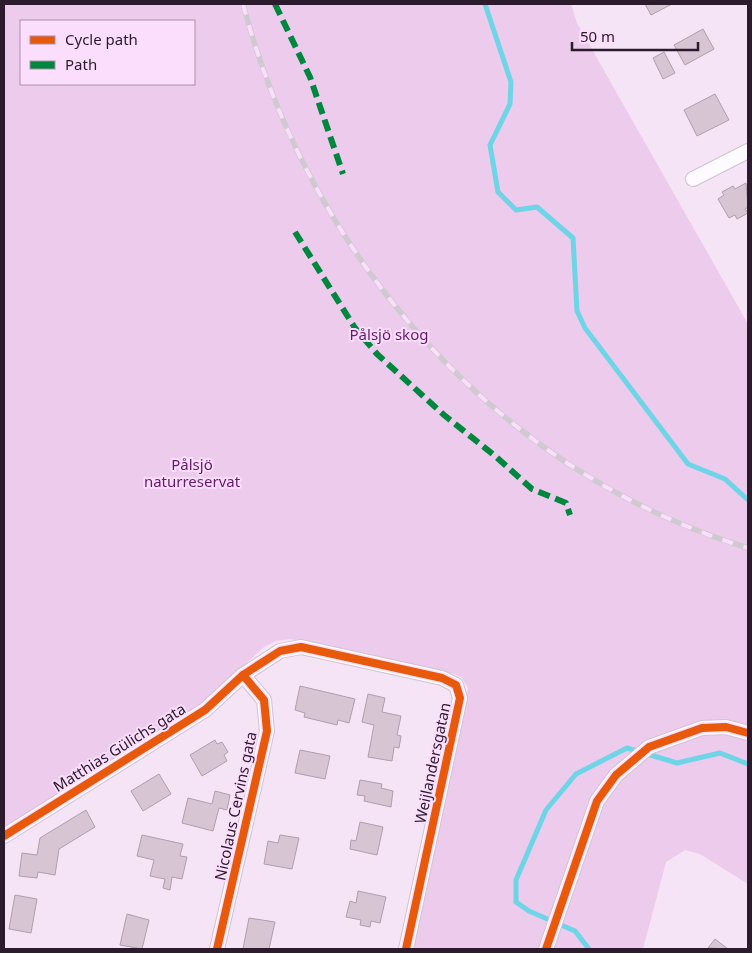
<svg xmlns="http://www.w3.org/2000/svg" width="752" height="953" viewBox="0 0 752 953" font-family="'Noto Sans',sans-serif">
<rect width="100%" height="100%" fill="#f4e4f5"/>
<path fill="#eccbed" fill-rule="evenodd" d="M4,4H571L577,23L748,324V884L700,854L685,850L666,862L643,949H411L468,688L462,678L454,674L290,639L276,641L264,647L189,714L5,826ZM21,21H194V84H21Z"/>
<g fill="none" stroke-linecap="round" stroke-linejoin="round">
<g stroke="#6dd5e5" stroke-width="5">
<path d="M485,4L511,82L510,104L490,145L498,192L516,210L537,207L573,238L577,311L585,328L688,464L725,479L748,500"/>
<path d="M589,949L575,931L529,911L516,902V880L546,810L576,774L627,748L677,763L720,753L748,764"/>
</g>
</g>
<g fill="#d7c5d3" stroke="#af9eab">
<path d="M645,4H672L651,15Z"/>
<path d="M703,29L714,49L685,65L674,45Z"/>
<path d="M664,52L675,73L663,79L653,58Z"/>
<path d="M715,94L729,120L697,136L684,110Z"/>
<path d="M746,183L748,207L745,209L748,213L737,219L735,215L729,218L718,199L724,195L722,192L733,186L735,189Z"/>
<path d="M300,686L355,699L349,723L338,720L337,725L304,717L305,713L295,710Z"/>
<path d="M368,694L385,698L382,712L401,716L397,735L401,736L399,748L394,747L392,761L368,757L374,725L362,722Z"/>
<path d="M215,740L217,744L222,742L228,752L224,755L227,761L202,776L190,755Z"/>
<path d="M300,750L330,756L325,779L295,773Z"/>
<path d="M159,774L171,794L143,811L131,791Z"/>
<path d="M360,780L382,784L381,788L393,791L391,807L364,801L365,796L357,795Z"/>
<path d="M215,791L230,795L227,810L219,808L213,831L182,823L188,798L212,804Z"/>
<path d="M86,810L95,827L59,849L55,875L38,872L37,878L19,876L22,853L37,855L40,838Z"/>
<path d="M360,822L383,827L377,855L350,849L351,840L356,841Z"/>
<path d="M142,835L183,844L180,856L187,857L182,879L172,877L170,890L163,888L165,879L150,876L154,860L137,856Z"/>
<path d="M280,835L299,838L292,869L264,864L268,841L278,843Z"/>
<path d="M358,891L386,897L380,923L371,921L370,927L360,925L361,920L346,917L350,901L356,903Z"/>
<path d="M15,895L37,899L31,933L9,929Z"/>
<path d="M127,914L149,920L142,949L120,945Z"/>
<path d="M249,918L275,922L269,949H243Z"/>
<path d="M715,939L728,949L708,948Z"/>
</g>
<g fill="none" stroke-linecap="round" stroke-linejoin="round">
<defs>
<g id="street">
<path d="M693,179L748,151"/>
<path d="M4,836L205,710L243,675L280,651L301,647L442,678L456,685L460,698L406,949"/>
<path d="M217,949L267,731L264,700L243,675"/>
<path d="M546,949L597,801L616,775L649,747L702,728L726,727L748,733"/>
</g>
</defs>
<use href="#street" stroke="#d1c2d2" stroke-width="16"/>
<use href="#street" stroke="#fdfbfe" stroke-width="14"/>
<defs>
<path id="rail" d="M243,4C309,255 496,472 748,548"/>
</defs>
<use href="#rail" stroke="#cfcad0" stroke-width="5.5"/>
<use href="#rail" stroke="#fadefb" stroke-width="4" stroke-dasharray="11" stroke-linecap="butt"/>
<g stroke="#00873e" stroke-width="6" stroke-dasharray="12 6" stroke-linecap="butt">
<path d="M275,4L310,77L343,174"/>
<path d="M295,232L355,328L377,354L444,415L494,455L532,489L566,503L570,515"/>
</g>
<defs>
<g id="cycleway">
<path d="M4,836L205,710L243,675L280,651L301,647L442,678L456,685L460,698L406,949"/>
<path d="M217,949L267,731L264,700L243,675"/>
<path d="M546,949L597,801L616,775L649,747L702,728L726,727L748,733"/>
</g>
</defs>
<use href="#cycleway" stroke="#fadefb" stroke-width="11"/>
<use href="#cycleway" stroke="#e8590c" stroke-width="8"/>
</g>
<g text-anchor="middle" dominant-baseline="central" stroke-width="4" stroke-linejoin="round" paint-order="stroke">
<g font-size="15" fill="#68176e" stroke="#fadefb">
<text x="389" y="334">Pålsjö skog</text>
<text x="192" y="464">Pålsjö<tspan x="192" dy="17">naturreservat</tspan></text>
</g>
<g font-size="15" fill="#2c1b2d" stroke="#fadefb">
<text transform="translate(119 747) rotate(-32)">Matthias Gülichs gata</text>
<text transform="translate(432 763) rotate(-78)">Weijlandersgatan</text>
<text transform="translate(235 806) rotate(-78)">Nicolaus Cervins gata</text>
</g>
</g>
<rect width="752" height="953" fill="none" stroke="#2c1b2d" stroke-width="10"/>
<rect x="20" y="20" width="175" height="65" fill="#fadefb" stroke="#a890a9"/>
<rect x="30" y="36" width="25" height="8" fill="#e8590c" stroke="#a890a9"/>
<text x="65" y="45" font-size="15" fill="#2c1b2d">Cycle path</text>
<rect x="30" y="61" width="25" height="8" fill="#00873e" stroke="#a890a9"/>
<text x="65" y="70" font-size="15" fill="#2c1b2d">Path</text>
<path d="M572 42v8h126v-8" fill="none" stroke="#2c1b2d" stroke-width="2.5"/>
<text x="580" y="42" font-size="15" fill="#2c1b2d" stroke="#fadefb" stroke-width="4" paint-order="stroke">50 m</text>
</svg>
